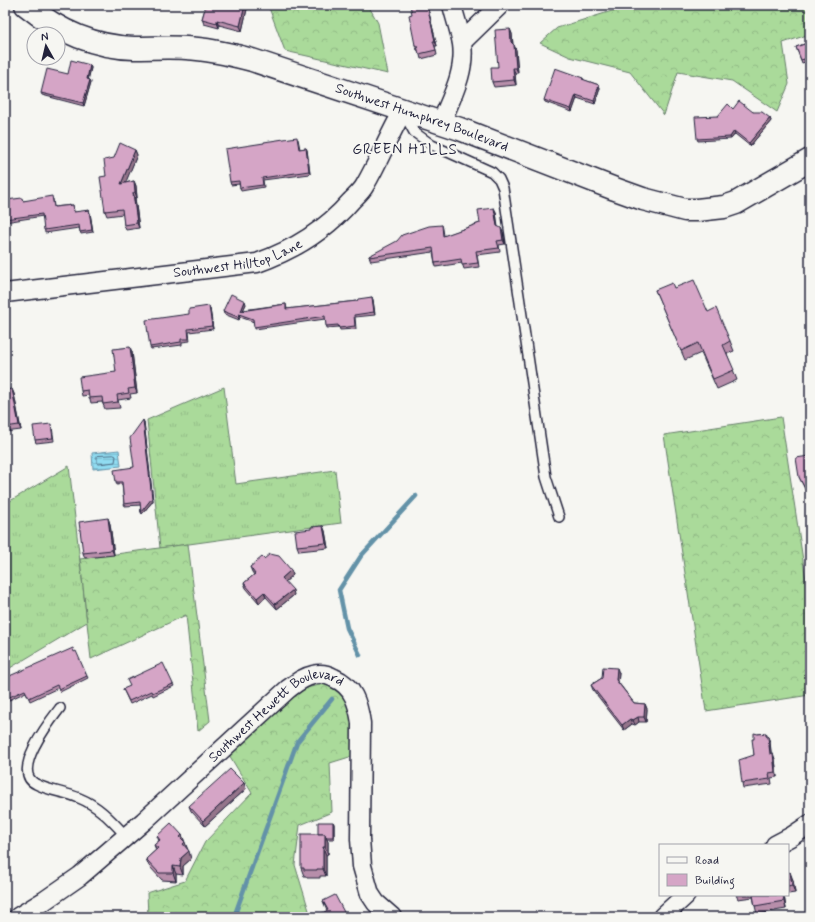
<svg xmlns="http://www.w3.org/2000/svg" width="815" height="922" viewBox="0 0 815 922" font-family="Mynerve,sans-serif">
<defs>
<pattern id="grass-tufts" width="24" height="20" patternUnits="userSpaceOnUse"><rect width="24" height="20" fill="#aada9a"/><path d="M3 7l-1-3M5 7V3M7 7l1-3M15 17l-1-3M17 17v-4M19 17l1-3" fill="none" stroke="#92bb86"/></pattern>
<pattern id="forest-crowns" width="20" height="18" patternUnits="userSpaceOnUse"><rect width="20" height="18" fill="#aada9a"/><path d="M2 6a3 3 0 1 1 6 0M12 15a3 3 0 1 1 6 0" fill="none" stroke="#92bb86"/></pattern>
<pattern id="water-rules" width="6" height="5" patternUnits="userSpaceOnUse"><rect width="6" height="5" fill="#90dcf1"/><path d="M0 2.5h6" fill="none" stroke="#7cbcd0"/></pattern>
</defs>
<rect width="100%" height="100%" fill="#f6f6f2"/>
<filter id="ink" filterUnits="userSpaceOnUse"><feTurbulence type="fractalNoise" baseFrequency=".025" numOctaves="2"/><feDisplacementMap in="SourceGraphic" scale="8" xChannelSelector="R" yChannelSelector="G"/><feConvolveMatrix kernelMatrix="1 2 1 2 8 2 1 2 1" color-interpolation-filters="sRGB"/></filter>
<g filter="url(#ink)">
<g fill="url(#grass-tufts)" stroke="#667e6a">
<path d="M224,387L236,484L335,470L341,523L160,548L147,420Z"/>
<path d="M69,466L87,622L5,671V504Z"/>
</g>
<g fill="url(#forest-crowns)" stroke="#667e6a">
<path d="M268,5H368L378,23L388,74L285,51Z"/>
<path d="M628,5H810V34L783,43L789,84L777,112L732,81L678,72L664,115L630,72L570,57L540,43L557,28L628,6Z"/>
<path d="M781,417L810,606V695L706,711L664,435Z"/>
<path d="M188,544L210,721L198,731L186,615L91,659L80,559Z"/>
<path d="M329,683L354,708L356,755L330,763L332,812L300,825L295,865L311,917H148L147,893L185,881L205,842L252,793L228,753L301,689Z"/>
</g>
<path fill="url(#water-rules)" stroke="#6492a8" d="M119,450L121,466L93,469L92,453Z"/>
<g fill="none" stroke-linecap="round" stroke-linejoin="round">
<path stroke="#4e6c84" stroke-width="1" d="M114,455L116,456L115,462L99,464L97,463V456Z"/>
<g stroke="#6492a8" stroke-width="4.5">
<path d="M360,655L347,628L339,590L361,556L416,496"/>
<path d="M234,917L297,742L332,699"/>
</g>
<defs>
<g id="lane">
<path d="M404,114L414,132L432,145L492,172L499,179L503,188L546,477L559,517"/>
<path d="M60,708C50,721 10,772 36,784C49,791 65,792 79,798C99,806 112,821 126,836"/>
</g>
<g id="street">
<path d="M462,42L500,5"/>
<path d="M441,123C451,98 466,72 462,44C460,31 455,18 452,5"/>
<path id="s1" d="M5,293L257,263C294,250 325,231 351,201C356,196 362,191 365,185C379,161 389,135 403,111"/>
<path d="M775,845L792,836L810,824"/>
<path id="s2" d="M18,917L44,901L80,876L144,821L288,689C296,683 303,677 313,675C320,673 327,674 334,678C353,686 358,703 361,723L360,839L362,866L370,894L376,903L392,917"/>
<path d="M662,917L686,895"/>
</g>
<g id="secondary">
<path id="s3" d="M26,5C58,31 93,47 134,48C152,48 169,47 186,48C209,49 230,54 252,60L460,129L615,189L643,199L685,210H697L724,207L736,203L810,160"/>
</g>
</defs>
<use href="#lane" stroke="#22223b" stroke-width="12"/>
<use href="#street" stroke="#22223b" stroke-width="21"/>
<use href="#secondary" stroke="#22223b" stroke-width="25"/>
<use href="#lane" stroke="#f6f6f2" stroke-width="9"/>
<use href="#street" stroke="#f6f6f2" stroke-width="18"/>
<use href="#secondary" stroke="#f6f6f2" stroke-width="22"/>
</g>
<g fill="#b78eaa" stroke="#22223b">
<path d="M139,5H163L141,9Z"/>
<path d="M206,5H246L247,9L242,31L219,25V28L204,24L202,19Z"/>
<path d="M427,5L437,46H435L437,55L421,59L419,51L417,50L415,45Z"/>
<path d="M510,29L512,34L513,44L514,45L516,50L518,73H515L516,85L494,87L492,82L498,67Z"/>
<path d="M810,42V75L805,62L802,63L796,47Z"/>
<path d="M90,65L91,68L88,79L90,80L91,82L84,106L42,95L41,93L68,74Z"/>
<path d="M583,78L584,80L599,85L600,88L595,104L577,98L572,112L545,102L544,100Z"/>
<path d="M733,109L753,112L770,118L771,121L750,146L735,134L731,139L698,141L697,139L718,116Z"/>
<path d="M298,139L300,149L306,148L307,150L310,174L263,180L264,187L241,191L239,184L231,185L230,182Z"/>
<path d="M135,150L137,155L125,183L134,181L136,186L137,198H135L139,228L126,230L124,225L123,214L107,216L105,211L106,176L114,158Z"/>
<path d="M5,195L6,200L23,201L53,199L54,207L73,205L74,212L90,213L93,232L81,234L79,228L45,233L43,216L5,222Z"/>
<path d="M494,208L496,212L498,227L503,232L505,244L499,245L500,252L477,255L479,267L464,269L462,263L436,267L435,263L433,252L371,261L369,256L442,225L443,229L444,236L480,223Z"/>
<path d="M674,288L708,312L730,341L734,351L727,354L737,380L717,389L701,353L685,360L655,290Z"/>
<path d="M372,297L373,300L375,315L355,317L356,329L340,330L339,327L327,328L325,319L255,329L254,322L240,317L239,320L224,314L223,311L246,304L243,310L286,304L287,309L357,301Z"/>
<path d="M210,309L213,329L189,332L190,341L182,342V345L151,349L150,347L189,314Z"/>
<path d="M132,352L137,393L130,394L131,398L118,400L120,408L105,409L102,402L91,403L89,395L82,396L81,391L116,372Z"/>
<path d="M12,389L14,394L21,430L5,432V390Z"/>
<path d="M144,422L153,501L142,514L141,512V505L125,506L124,504L122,484L117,485L116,482L134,467Z"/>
<path d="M52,427L54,441L36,443L35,440Z"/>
<path d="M810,457V499L799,477Z"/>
<path d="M108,518L110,524L114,555L85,558L83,553Z"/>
<path d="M323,526L325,531L328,548L299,551L297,546L311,529Z"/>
<path d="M264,559L291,570L293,575L285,582L294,595L277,609L266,597L259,603L246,588L244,583L254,575L252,572L250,567Z"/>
<path d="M619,673L618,682L634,703L645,704L647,709L646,722H639L635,725L632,724L624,730L593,690L591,685L602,678Z"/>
<path d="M87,676L88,678L60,692L58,688L30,701L26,692L5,702V678Z"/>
<path d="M173,684L174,686L153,696L152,694L130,704L123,689Z"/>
<path d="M766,733L770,742L771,754L775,759L777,777L771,778L772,784L743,788L742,783L754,755V739L758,734Z"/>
<path d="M244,783L246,789L205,826L191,811L189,806Z"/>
<path d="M333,822L334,824V839H327L328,842V854L326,855V876H320V878H307L306,876H304L301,868Z"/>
<path d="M182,835L191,859L183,866V875L176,874V881L162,880L149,866L146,859L156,850L154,845L159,841L157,836Z"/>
<path d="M788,873L793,880L795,893L788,894Z"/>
<path d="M736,895H784L786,909L757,914L755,906L753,897L738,899Z"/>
<path d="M323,901L345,914L346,917H315L327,911Z"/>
</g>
<g fill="#95748b" stroke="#22223b">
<path d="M245,5H246L247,9L242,31L240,26Z"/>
<path d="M427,5L437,46L435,41Z"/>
<path d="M217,20L219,25V28L217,23Z"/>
<path d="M510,29L512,34L513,47L511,42Z"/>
<path d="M514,45L516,50L518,73L516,68Z"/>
<path d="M90,65L91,68L88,81L87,79Z"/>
<path d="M513,68L515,73L516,85L514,80Z"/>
<path d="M90,80L91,82L84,106L83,103Z"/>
<path d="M599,85L600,88L595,104L594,101Z"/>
<path d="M576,95L577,98L572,112L571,109Z"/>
<path d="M770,118L771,121L750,146L749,143Z"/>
<path d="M734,131L735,134L731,139L730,137Z"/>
<path d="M306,148L307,150L310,174L309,171Z"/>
<path d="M135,150L137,155L123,189L121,184Z"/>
<path d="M134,181L136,186L137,198L135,192Z"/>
<path d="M133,193L135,198L139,228L137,223Z"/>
<path d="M494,208L496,212L498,230L497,226Z"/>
<path d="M89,210L90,213L93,232L92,230Z"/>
<path d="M501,228L503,232L505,244L503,240Z"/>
<path d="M372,297L373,300L375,315L374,312Z"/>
<path d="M245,301L246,304L242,313L241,311Z"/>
<path d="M209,306L210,309L213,329L212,326Z"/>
<path d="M239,314L240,317L239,320L238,317Z"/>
<path d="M130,347L132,352L137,393L135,388Z"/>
<path d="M12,389L14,394L21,430L19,425Z"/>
<path d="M143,420L144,422L153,501L142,514L141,512Z"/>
<path d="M108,518L110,524L114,555L112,550Z"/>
<path d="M323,526L325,531L328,548L326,543Z"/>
<path d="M291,570L293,575L284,583L282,578Z"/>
<path d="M293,590L294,595L277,609L275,604Z"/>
<path d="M264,592L266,597L259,603L257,598Z"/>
<path d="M617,668L619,673L618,685L616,680Z"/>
<path d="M645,704L647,709L646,722L644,717Z"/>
<path d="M638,717L639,722L635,725L633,720Z"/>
<path d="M630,719L632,724L624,730L622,725Z"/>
<path d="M768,737L770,742L772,759L770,754Z"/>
<path d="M773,753L775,759L777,777L775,772Z"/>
<path d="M244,783L246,789L205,826L203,821Z"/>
<path d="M333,822L334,824V839L333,837Z"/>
<path d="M325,834L328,842V854L325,847Z"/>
<path d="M182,835L188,850L186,852L180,837Z"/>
<path d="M323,847L326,855V876L323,869Z"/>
<path d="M189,851L191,859L183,866V875L180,867L181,858Z"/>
<path d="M173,866L176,874V881L173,873Z"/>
<path d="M790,872L793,880L795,893L792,885Z"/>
<path d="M783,895H784L786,909L784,901Z"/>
</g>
<g fill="#d5a5c6" stroke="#22223b">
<path d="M206,5H245L240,26L217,20V23L202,19Z"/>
<path d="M410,5H427L435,41H433L436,50L419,54L417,46L415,45L409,15L412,14Z"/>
<path d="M510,29L511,42L514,45L516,68H513L514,80L492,82L491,67H498L495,30Z"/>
<path d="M810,42V72H809L804,59L801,60L796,47Z"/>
<path d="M71,60L90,65L87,79L90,80L83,103L41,93L47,69L68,74Z"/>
<path d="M555,68L583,78L582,79L599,85L594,101L576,95L571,109L544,100Z"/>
<path d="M739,101L753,112H762L770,118L749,143L734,131L730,137L697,139L695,117L718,116L728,104L733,109Z"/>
<path d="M297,137L299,149L306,148L309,171L262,178L263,185L240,188L239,181L230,182L225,149L264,143V142Z"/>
<path d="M120,143L135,150L121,184L134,181L135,192L133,193L137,223L124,225L122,209L105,211L100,177L106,176L104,160L114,158Z"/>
<path d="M5,195L6,200L22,198L23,201L52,196L54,207L73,205L74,212L89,210L92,230L80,232L79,225L44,230L42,214L5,219Z"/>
<path d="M494,208L497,226L501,228L503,240L497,241L499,248L476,251L478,263L462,265L461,259L435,263L433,248L369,257V256L397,241L402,235L429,226L442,225L443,236L480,223L478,210Z"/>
<path d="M694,280L708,312L716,308L730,341L723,345L734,370L713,379L698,343L681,351L655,290L672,283L674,288Z"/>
<path d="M231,294L245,301L241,311L286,304V309L357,301L358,299L372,297L374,312L354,315L355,326L339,328L338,325L326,326L325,316L254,327L253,319L239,314L238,317L223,311Z"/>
<path d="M209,306L212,326L188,329L189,339H181V342L150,347L146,320L189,314V309Z"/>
<path d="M130,347L135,388L128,389L129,393L117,395L118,402L103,404L102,397L89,398L88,390L81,391L79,377L116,372L113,349Z"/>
<path d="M12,389L19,425L5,427V390Z"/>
<path d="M143,420L152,498L141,512L140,502L124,504L122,482H116L114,470L134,467L130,438Z"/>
<path d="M51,424L53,438L35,440L33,426Z"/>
<path d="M809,456L810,457V498L799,477L796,458Z"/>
<path d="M108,518L112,550L83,553L79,522Z"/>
<path d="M323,526L326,543L297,546L295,531L311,529V527Z"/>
<path d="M270,554L279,556L291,570L282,578L293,590L275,604L264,592L257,598L244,583L255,574L250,567L262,557L264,559Z"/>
<path d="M73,648L74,652L76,651L87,676L59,689L57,685L29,698L25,690L5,699V678Z"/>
<path d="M163,663L173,684L152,693L151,691L129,701L123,689L130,686L127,680Z"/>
<path d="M603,667L617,668L616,680L634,703L645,704L644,717H638L633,720L630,719L622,725L591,685L602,678Z"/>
<path d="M754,733L758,734L766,733V736L768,737L770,754L773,753L775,772L769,773L770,779L742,783L739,760L754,755L752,739H754Z"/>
<path d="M230,769L244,783L203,821L189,806Z"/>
<path d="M318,822H333V837H326L325,834H318Z"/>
<path d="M171,823L182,835L180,837L185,842L183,844L189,851L181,858L180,867L173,866V873H159L146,859L158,848L154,845L160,840L157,836Z"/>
<path d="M301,834H325V847H323V869H317V870H304V868H301Z"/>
<path d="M790,872L792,885L788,886V873Z"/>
<path d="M335,895L345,914L341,917H315L328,910L323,901Z"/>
<path d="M753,895H783L784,901L755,906Z"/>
</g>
</g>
<g text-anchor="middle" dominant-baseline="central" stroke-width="4" stroke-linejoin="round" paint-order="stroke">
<g font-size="14" fill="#22223b" stroke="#f6f6f2">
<text stroke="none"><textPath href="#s3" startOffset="417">Southwest Humphrey Boulevard</textPath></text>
<text stroke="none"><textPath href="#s1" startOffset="236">Southwest Hilltop Lane</textPath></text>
<text stroke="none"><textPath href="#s2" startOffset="332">Southwest Hewett Boulevard</textPath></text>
</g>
<g font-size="15" letter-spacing="1" fill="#22223b" stroke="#f6f6f2">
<text x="405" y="150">GREEN HILLS</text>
</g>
</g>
<rect width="815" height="922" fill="none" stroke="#f6f6f2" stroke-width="20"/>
<rect x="10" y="10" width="795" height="902" fill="none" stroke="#22223b" stroke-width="1.5" filter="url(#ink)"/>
<rect x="659" y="844" width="130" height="52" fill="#f6f6f2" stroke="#a1a1a9"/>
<rect x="667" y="857" width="20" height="6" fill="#f6f6f2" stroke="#a1a1a9"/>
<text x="695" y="864" font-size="12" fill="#22223b">Road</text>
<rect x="667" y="874" width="20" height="12" fill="#d5a5c6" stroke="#a1a1a9"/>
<text x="695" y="884" font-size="12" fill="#22223b">Building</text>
<g transform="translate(46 46) rotate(352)"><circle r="19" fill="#f6f6f2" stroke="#a1a1a9"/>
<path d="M0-3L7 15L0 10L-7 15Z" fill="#22223b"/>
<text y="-6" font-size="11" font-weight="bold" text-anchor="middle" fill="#22223b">N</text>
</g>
</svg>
